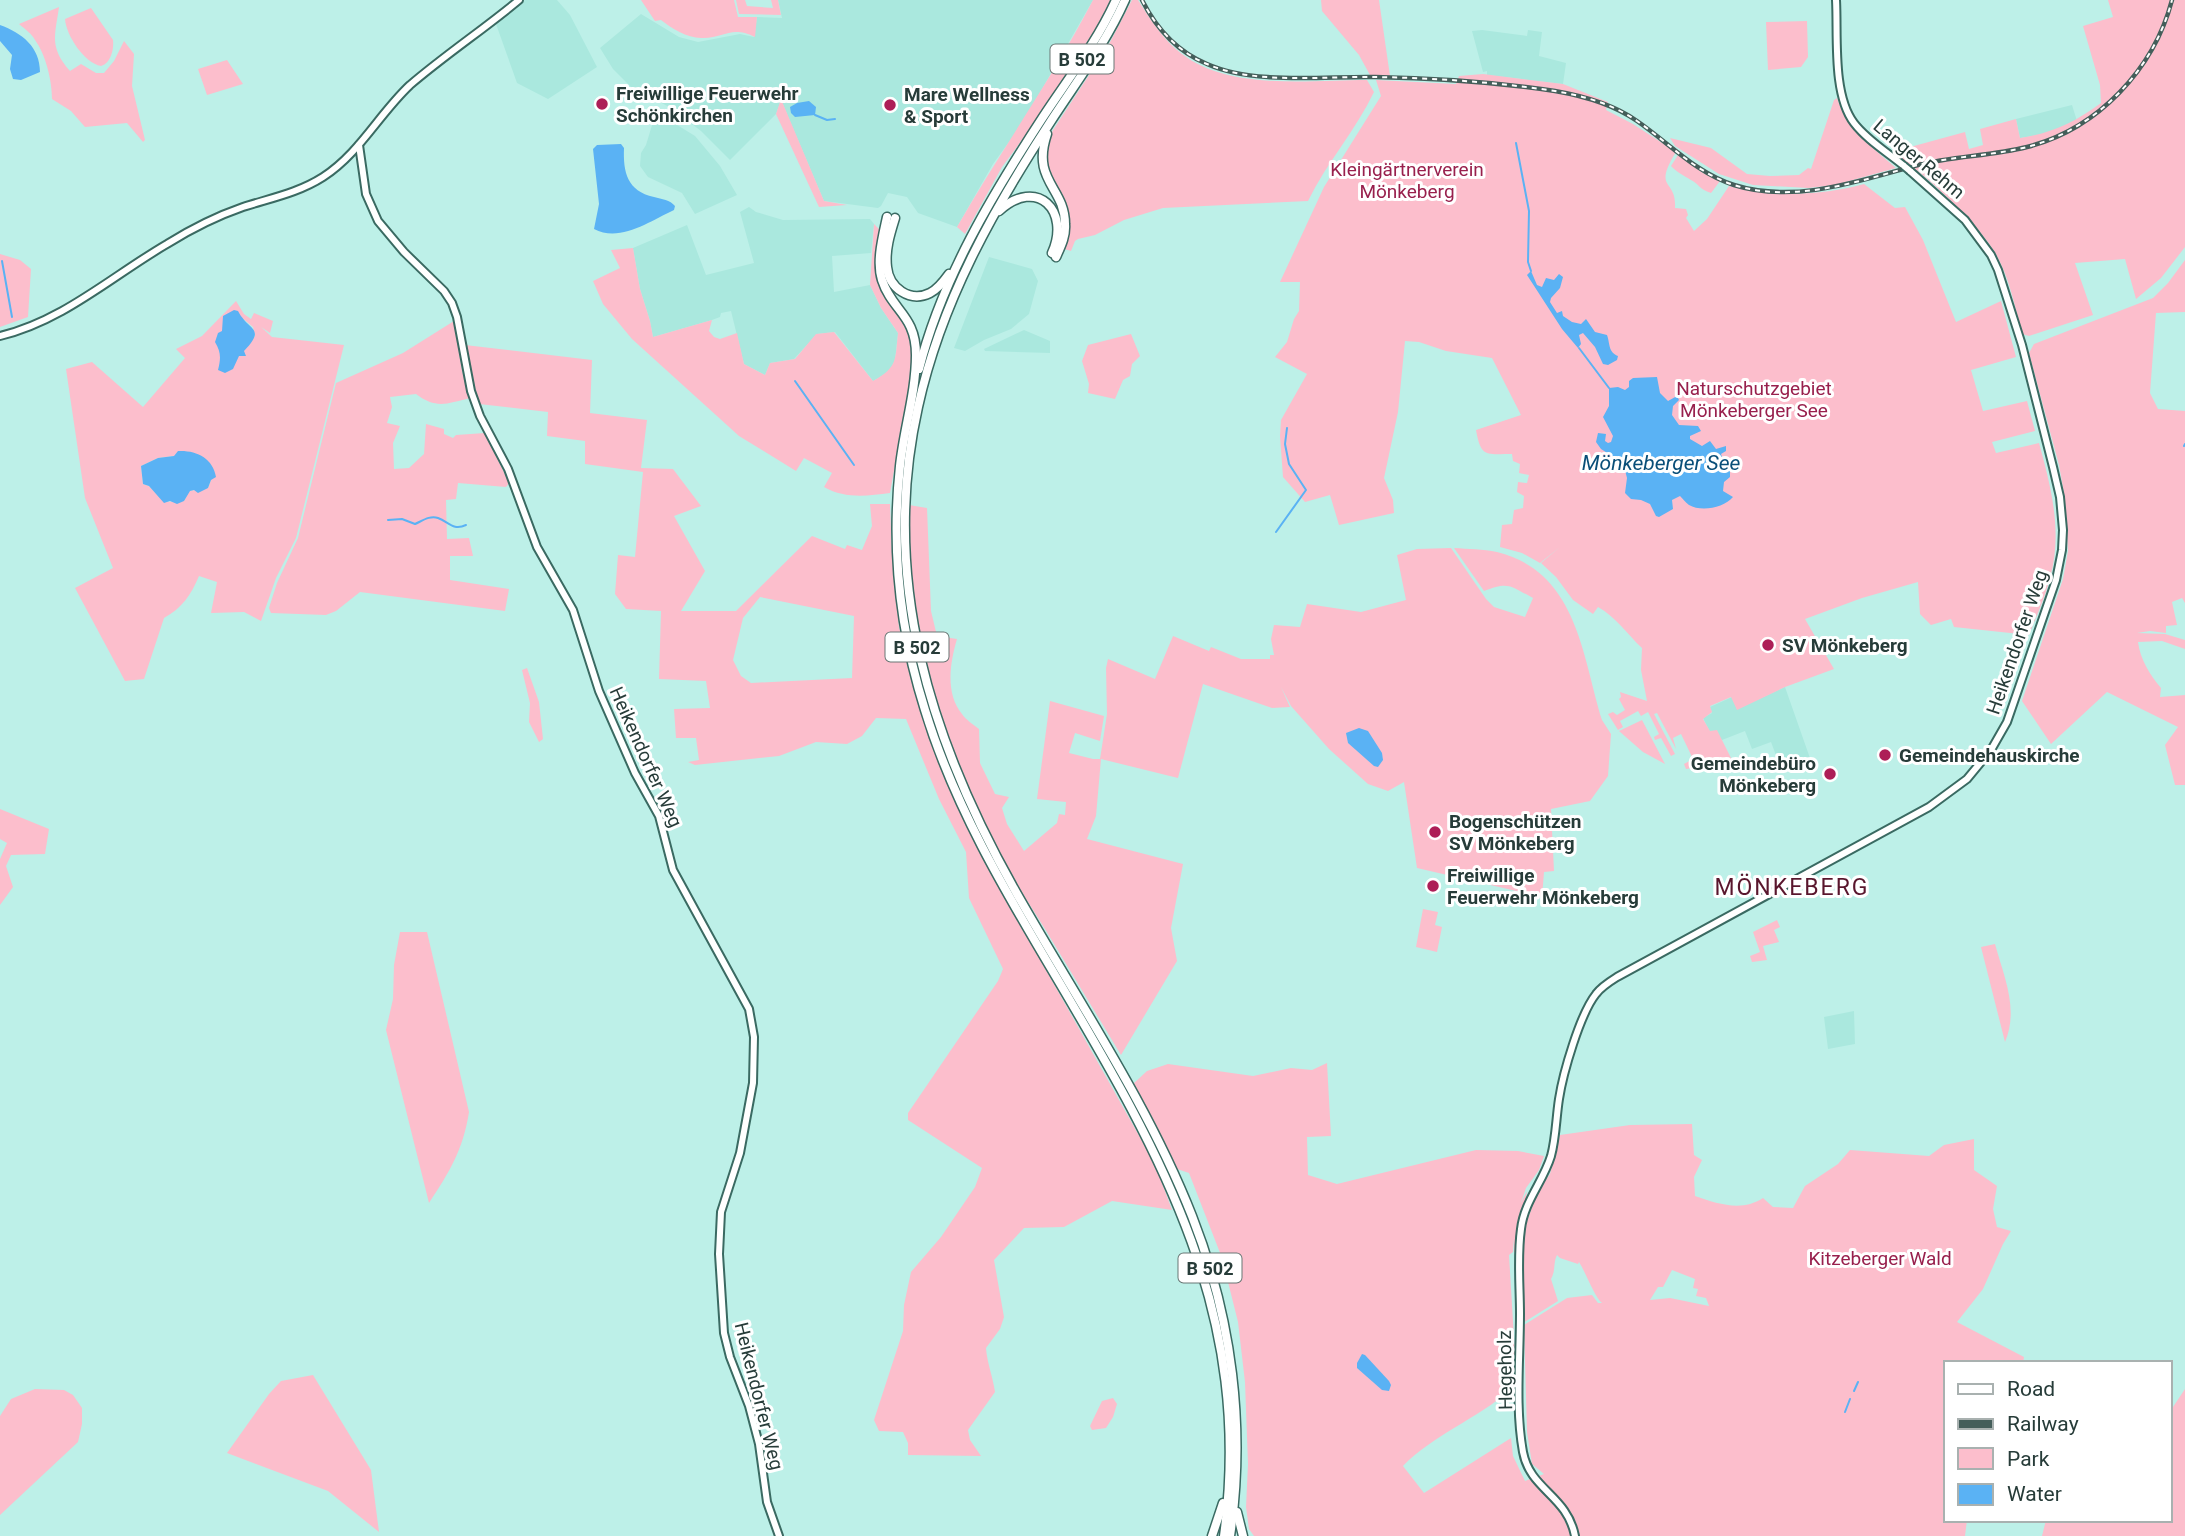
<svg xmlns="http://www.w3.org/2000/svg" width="2185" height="1536" viewBox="0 0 2185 1536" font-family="Roboto,sans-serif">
<rect width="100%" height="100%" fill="#bdf0e8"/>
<g fill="#aae8de">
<path d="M525,0H557L570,15L597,67L548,99L517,83L496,24Z"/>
<path d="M778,0H1093L1022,124L993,164L957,227L918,213L907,197L888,193L881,206L878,208L824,201L781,100L776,114L730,160L701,131L671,108L631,87L613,69L600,48L641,14L679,37L698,42L740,34L754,37L757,17L782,18Z"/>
<path d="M1482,30L1527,36L1528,30L1542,32L1539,56L1566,63L1563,84L1487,75V71L1483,72L1472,31Z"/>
<path d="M2072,105L2077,121L2045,134L2020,138L2016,119Z"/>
<path d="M656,112L695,136L720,166L737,195L695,214L682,193L648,177L640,166L641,153L646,145Z"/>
<path d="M749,207L756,212L783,220L870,219L874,224L871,253L832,256L834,292L870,285L881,308L898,333L895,360L889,372L873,381L835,332L817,334L794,359L770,363L765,375L744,364L731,311L721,313L720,317L712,320L653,337L650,321L640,289L633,248L687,225L706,275L754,263L740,212Z"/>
<path d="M989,257L1032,269L1038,281L1029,314L1011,329L984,340L965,351L954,348Z"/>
<path d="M1024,330L1050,341V353L985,351L984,349Z"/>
<path d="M1785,687L1811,761L1777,758L1771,742L1752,749L1745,731L1722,740L1710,732L1703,718L1712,713L1710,707L1732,697L1737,709Z"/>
<path d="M1854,1011L1855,1044L1828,1049L1824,1017Z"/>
</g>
<g fill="#fcbecc" fill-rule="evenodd">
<path d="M641,0H734L738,17H757L755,37C730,25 724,39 701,38C687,38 671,28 661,20L655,21Z"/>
<path d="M736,0H745L747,6L773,8L771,0H778L781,15L739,14Z"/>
<path d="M1093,0H1111L1098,25L1042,113L1002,167L965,234L957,227C1001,150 1052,79 1093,0Z"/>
<path d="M1132,0H1138C1151,20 1163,40 1182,54C1230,91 1310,80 1367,80L1374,92C1356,130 1327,162 1308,201L1163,208L1124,220L1095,235L1078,239L1075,241L1071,251L1061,248L1067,230L1046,172L1047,143L1053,130L1108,46Z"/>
<path d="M1321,0H1379L1390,76L1370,75L1359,55L1322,11Z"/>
<path d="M2108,0H2185V247L2161,278L2136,299L2125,259L2075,263L2093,315L2029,336L2022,334C2015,307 2009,275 1994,251C1974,219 1924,173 1892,152L1965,132L1969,149L1983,145L1980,129L2016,119L2020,138C2053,133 2075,122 2101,103L2100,85L2083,26L2113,17Z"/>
<path d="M59,7C55,36 49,47 70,71L81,64L96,73H104L114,61L124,41L134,54L132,86L145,140L143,142L127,123L85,127L71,111L52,99C52,81 46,55 35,40C32,34 25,29 19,24Z"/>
<path d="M91,8L113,40C114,49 111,63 101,66C84,63 66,35 65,19Z"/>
<path d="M1807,21L1808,57L1801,67L1768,70L1766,22Z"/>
<path d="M227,60L243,84L207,95L198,69Z"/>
<path d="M1483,74L1563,84L1608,102L1606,110L1633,124L1676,152C1652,191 1677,178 1675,208L1686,209L1688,215L1686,218L1694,231L1707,219L1729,186C1773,197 1821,196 1864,184L1895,208L1905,207L1923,240L1956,322L2001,301L2016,357L1971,370L1983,411L2027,401L2035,431L1992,442L1996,453L2039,443C2051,487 2063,532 2050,578C2045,598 2036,617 2029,635L1954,627L1951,619L1931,625L1920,614L1918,582L1862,598L1805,619L1834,669L1785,687L1737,710L1731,697L1710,706L1712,712L1703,719L1710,731L1717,730L1733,762L1686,769L1684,764L1693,759L1681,734L1673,738L1676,749L1657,713L1654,714L1675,754L1671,756L1661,738L1655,740L1654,737L1659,734L1648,712L1641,716L1638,711L1620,721L1623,727L1618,730L1608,714L1613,712L1617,715L1625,710L1619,699L1621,697L1620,692L1647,701L1641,670L1642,648C1627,634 1616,617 1598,607L1593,614L1573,600L1556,577L1541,563L1560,547L1540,563L1522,553L1500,547L1502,525L1512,524L1514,510L1523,508L1524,496L1517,492L1518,482L1527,483L1529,475L1519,473L1520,464L1513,461L1512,454C1486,454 1481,458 1476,430L1521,415L1492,358L1446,351L1419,342L1405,341L1398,412L1384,478L1393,500L1394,513L1339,525L1330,495L1305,502L1283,477L1280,436L1281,420L1307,374L1275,357L1287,342L1294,319L1299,311L1300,282H1280L1324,187L1381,96L1376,80L1456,84L1459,76Z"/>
<path d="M1837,98C1847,129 1872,147 1896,168L1835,185L1808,188L1753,185L1719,174L1675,146L1670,138L1711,148L1747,174L1770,176L1799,175L1808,168L1811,169L1834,100Z"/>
<path d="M781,99L824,201L847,205L819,207L776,114Z"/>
<path d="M1678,155L1703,173L1720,181L1711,193C1699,189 1700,185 1691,180C1683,175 1678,173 1671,166Z"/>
<path d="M874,224L881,231L876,266L879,285L910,328L914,359L890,493C867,496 845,499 824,487L832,473L804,458L796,471L739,436L632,339L603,304L593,281L620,268L611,250L633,248L640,289L650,321L653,337L712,320L709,331L714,337L720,339L737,333L744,364L765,375L770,363L795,359L816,334L834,332L873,381C898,367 895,360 898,333L881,308L870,285Z"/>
<path d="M0,254L20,260L31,269L28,317L0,327Z"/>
<path d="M2185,260V312L2156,313L2150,393L2158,409L2185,411V603L2182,598L2172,602L2177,625L2166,626V633L2150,631L2137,633L2165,634L2185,640V649L2162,641L2138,642C2140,659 2150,675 2161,688L2160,697L2185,695V785H2175L2165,745L2178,727L2107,692L2051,744L2022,701L2063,579L2068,551L2064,493L2059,465L2029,353L2034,344L2153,298L2168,283Z"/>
<path d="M236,301L244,314L251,319L254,313L273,321L270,333L261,327L272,337L344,345L296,538L276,578L261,621L244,612L211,613L217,582L199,576C191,595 182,608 164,618L144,679L125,681L75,588L113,568L85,498L66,369L92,362L143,407L185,358L176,349L202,336ZM241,317L253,327L255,336L239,356L221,359L220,350L224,320ZM174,456L211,480L208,488L189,491L184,501L164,502L149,486L143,484L141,466L158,458Z"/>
<path d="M454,321L462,371L470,398C446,404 436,409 416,394L390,397L392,407L387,423L400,426L393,443L394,469L409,468L424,454L426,424L444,429V434L453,438L456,435L485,433L509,483L506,487L458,483L456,499L446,500L447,539L469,538L473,556H450V580L509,589L505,611L360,592L336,611L326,615L271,613L269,608L277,583L298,538L336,383L403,353Z"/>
<path d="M1131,334L1140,356L1132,364L1130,376L1123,380L1115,399L1088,393L1089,384L1082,361L1088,345Z"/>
<path d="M465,345L592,360L590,413L647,420L641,468L673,469L701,506L674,516L705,571L681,611H736L812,536L845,549L847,545L862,550L872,526L870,504H890L892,554L899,627L917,698L945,777L977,847L1155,1164L1172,1210L1112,1201L1064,1227L1024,1228L994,1260L1004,1317L1000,1329L986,1348C987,1363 993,1377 995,1392L968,1430L970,1440L981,1456L908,1455V1443L903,1432L879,1431L874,1420L903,1331L904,1305L911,1272L941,1237L975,1187L982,1168L908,1120V1113L998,981L1003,969L969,898L966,852L939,799L906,719L876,718L862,736L847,744L816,742L779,756L695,765L688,762L699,760L696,738H676L674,709L710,708L706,681L659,679L661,611L626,609L615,594L618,555L635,557L643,472L585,464V441L547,436L548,412L479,404ZM760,597L854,616L852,678L751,683L741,676L733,660L743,618Z"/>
<path d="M909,505L927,508L931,611L937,636L957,639C950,663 945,693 962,714C966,720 973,724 979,729L980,763L995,794L1009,797L1002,808L1007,824L1024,851L1057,823L1059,814L1065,815L1066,802L1037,799L1050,701L1104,716L1100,741L1075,733L1069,753L1093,759H1100L1107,714L1106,668L1108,659L1155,679L1173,636L1209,651L1211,647L1241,659H1270V655H1274L1271,639L1274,625L1300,627L1307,604L1361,612L1406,600L1397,555L1417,549L1451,548L1486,599L1494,607L1525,617L1533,598C1510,586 1509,581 1484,591L1454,548C1468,549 1483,549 1497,552C1577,572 1582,654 1602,720L1611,734L1608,776L1590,801L1551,809L1554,871L1544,872L1542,897L1417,868L1404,782L1388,791L1368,784L1329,749L1291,706L1281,687L1290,707L1272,708L1203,684L1178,778L1101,759L1096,816L1087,839L1183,864L1171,928L1177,961L1121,1055L1045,929L1005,866L977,813L934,704L914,616L909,560Z"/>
<path d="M527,668L539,702L543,739L539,742L529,722L530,703L522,670Z"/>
<path d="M1642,720L1665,764L1643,752L1619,731Z"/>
<path d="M0,809L49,829L45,854L11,855L6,866L13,887L0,905V859L7,843L0,839Z"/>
<path d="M1423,909L1438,912L1435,925L1442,927L1437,952L1416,947Z"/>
<path d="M1777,920L1780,927L1774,930L1779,942L1763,946L1767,960L1752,962L1750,956L1760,952L1753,932Z"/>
<path d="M400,932H427L469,1112C463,1150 450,1171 429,1203L386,1030L393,999L394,965Z"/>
<path d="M1995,944C2004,977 2019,1009 2005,1042L1981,947Z"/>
<path d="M1327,1063L1331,1136L1307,1137L1308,1175L1337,1184L1476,1150L1518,1151L1544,1156L1539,1170L1526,1188L1521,1203L1527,1191L1517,1253L1514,1252V1238L1513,1252L1509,1255L1515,1355L1512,1354L1510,1390C1477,1419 1433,1435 1403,1466L1424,1493L1511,1438L1513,1456L1525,1481L1544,1474L1532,1464L1527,1432L1524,1325L1567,1298L1592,1295L1598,1303H1602C1595,1298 1586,1273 1579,1262L1578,1264L1560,1258L1557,1255C1553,1263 1556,1270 1551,1279L1558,1301L1523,1323V1232L1538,1191L1550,1174L1560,1135L1630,1125L1692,1124L1694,1155L1702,1160L1694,1177L1695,1196C1718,1204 1742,1212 1763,1198L1773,1207L1793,1208L1805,1186L1838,1164L1850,1150L1929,1156L1944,1145L1974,1139V1170L1997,1186L1993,1209L1997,1227L2011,1231L2003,1244L1983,1289L1957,1322L2024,1357L2023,1363H1945V1520H1967L1965,1536H1254L1249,1529L1246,1507L1248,1464L1245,1382L1238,1322L1222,1258L1189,1173L1174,1168L1133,1084L1147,1071L1168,1064L1253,1076L1291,1068L1312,1070ZM1672,1270L1695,1279L1693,1288L1698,1289L1696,1296L1706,1298L1709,1306L1670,1298L1650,1300L1658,1287H1663Z"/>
<path d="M313,1375L371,1470L379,1532L328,1491L227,1453L269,1394L281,1381Z"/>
<path d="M35,1389L64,1390L73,1395L82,1408V1424L78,1442L0,1515V1416L11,1399Z"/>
<path d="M2185,1389V1536H2042L2046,1520H2169V1406L2173,1407Z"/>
<path d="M1113,1398L1117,1404L1113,1417L1106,1428L1092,1430L1090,1426L1102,1401Z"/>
</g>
<g fill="#5ab2f4">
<path d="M0,25C22,33 40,47 40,72L21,80L13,79L10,69L12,55L0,41Z"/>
<path d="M809,101L816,107L815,115L795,117L791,113L790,107L797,103Z"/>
<path d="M621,144L624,148C623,172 627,191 654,197C662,199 670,200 675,206L674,210C650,221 620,243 594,229L599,204L593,149L597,145Z"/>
<path d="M1531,271L1537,285L1542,287L1546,278L1554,280L1559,274L1563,277L1560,288L1551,298L1550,302L1557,313L1562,311L1563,316L1572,322L1581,324L1586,319L1595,332L1607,335C1610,343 1608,352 1618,356L1617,360L1608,365L1603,364L1595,347L1583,333L1579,335L1581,344L1578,348L1562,329L1527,275Z"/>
<path d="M234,310L238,311C248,331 267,327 244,351L246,356H239L233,369L225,373L218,370C221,358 221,352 215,342L218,333L222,331L223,316Z"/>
<path d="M1657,377L1660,393L1668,401L1677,396L1679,400L1673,406L1672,415L1679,425L1698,426L1701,431L1690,436V439L1702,446L1710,441L1716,449L1726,446V451L1721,454L1722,457L1730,460V477L1724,482L1723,491L1733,497C1724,508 1701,512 1689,505C1685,502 1683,499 1680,496L1672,500L1673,509L1659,517L1656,516L1650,504L1641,500L1631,499L1625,493L1627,478L1625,470L1620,471L1612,456L1601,449L1596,442L1598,433L1606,434L1605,441L1608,443L1611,442L1613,436L1603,417L1609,406V388L1618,387L1625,390L1629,387V381L1633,378Z"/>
<path d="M178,451C196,450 213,458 216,477L211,480L208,488L198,493L194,490L190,491L184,501L177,504L170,501L164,503L149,486L143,484L141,466L158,458L174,456Z"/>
<path d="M1359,728L1368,731L1382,753L1383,760L1378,767L1374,766L1348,743L1346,733Z"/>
<path d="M1362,1354L1365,1355L1389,1381L1391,1385L1389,1391L1382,1390L1357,1368V1363Z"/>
</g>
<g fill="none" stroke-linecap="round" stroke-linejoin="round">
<g stroke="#5ab2f4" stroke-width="2">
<path d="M815,115L827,120L835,119"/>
<path d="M1516,143L1529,211L1528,262L1531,271"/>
<path d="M2,261L12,317"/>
<path d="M1579,348L1609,388"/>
<path d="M795,381L854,465"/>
<path d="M2184,446L2185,444"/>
<path d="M388,520L402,519L415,524C422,521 430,515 438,518C449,522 453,531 466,525"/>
<path d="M1276,532L1306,490L1289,464L1285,444L1287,428"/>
<path d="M1854,1391L1858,1382"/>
<path d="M1845,1412L1850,1399"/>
</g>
<defs>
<g id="secondary">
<path d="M1836,0C1838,35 1832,94 1854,123C1867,140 1887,152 1904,166"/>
<path d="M359,145L366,194L378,221L404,252L444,291L452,303L457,317L471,391L480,416L508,469L537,547L573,610L599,691L635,773L659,816L673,870L749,1009L754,1037L753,1083L740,1153L721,1212L719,1254L724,1333L730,1357L749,1406L759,1444L767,1502L779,1536"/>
<path d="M0,336C63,321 112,276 167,244C191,229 217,216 243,207C271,198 298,193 323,177C359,154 379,114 410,85C445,55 484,29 519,0"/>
<path d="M1575,1536C1567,1495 1530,1490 1523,1452C1515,1408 1520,1359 1520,1314C1520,1286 1517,1257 1521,1229C1524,1202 1543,1182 1551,1156C1556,1138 1556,1118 1559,1099C1563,1073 1580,1014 1596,994C1601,987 1609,982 1617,977L1929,807L1967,779L1991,750L2007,722L2056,580L2062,550L2063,530L2060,497L2053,467L2022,345L1998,270L1991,255L1965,220L1910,171"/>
</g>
<g id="highway">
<path d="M1125,0C1106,43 1077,81 1051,121C993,210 941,302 918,407C879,580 931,743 1017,894C1077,1000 1147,1102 1192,1216C1232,1318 1246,1428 1230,1536"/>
<path d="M1047,134C1031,181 1065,187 1065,224C1066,236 1061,246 1056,257"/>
<path d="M999,211C1037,176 1071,211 1052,253"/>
<path d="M887,217C883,236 876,261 882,280C892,311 916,315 916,355C916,392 904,429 900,466C891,549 900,631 925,710C954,805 1005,891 1055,975C1163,1157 1254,1315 1224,1536"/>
<path d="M895,218C890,234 885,250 887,267C889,288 910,303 930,293C938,289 944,281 949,274"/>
<path d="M919,369C942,278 992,195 1043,117C1068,79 1097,42 1116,0"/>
<path d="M1237,1512L1243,1536"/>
<path d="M1212,1536L1223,1503"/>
</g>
</defs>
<use href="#secondary" stroke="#3a6a62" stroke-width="10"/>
<use href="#highway" stroke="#3a6a62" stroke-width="11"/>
<use href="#secondary" stroke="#fff" stroke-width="6"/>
<use href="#highway" stroke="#fff" stroke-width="8"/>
<defs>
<path id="rail" d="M1142,0C1156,28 1178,52 1207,64C1254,85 1324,76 1375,77C1435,78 1495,82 1555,91C1584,96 1613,104 1637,121C1669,143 1696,173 1734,185C1795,204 1859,181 1918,165C1953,156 1991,156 2027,147C2098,129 2154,69 2172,0"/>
</defs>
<use href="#rail" stroke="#445e5a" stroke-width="4.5"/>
<use href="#rail" stroke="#fff" stroke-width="2" stroke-dasharray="5" stroke-linecap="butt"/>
<defs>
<path id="secondary-bridge" d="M1904,166L1910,171"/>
</defs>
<use href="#secondary-bridge" stroke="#3a6a62" stroke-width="10" stroke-linecap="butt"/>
<use href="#secondary-bridge" stroke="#fff" stroke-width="6"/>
</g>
<g fill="#ad1e57" stroke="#fff" stroke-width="2.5">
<circle cx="602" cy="104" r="7"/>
<circle cx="890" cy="105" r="7"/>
<circle cx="1768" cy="645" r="7"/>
<circle cx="1885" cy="755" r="7"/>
<circle cx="1830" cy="774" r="7"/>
<circle cx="1435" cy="832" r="7"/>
<circle cx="1433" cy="886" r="7"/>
</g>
<g text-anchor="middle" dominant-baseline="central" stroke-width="6" stroke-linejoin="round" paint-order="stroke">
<g fill="#fff" stroke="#687674" stroke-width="2">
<rect x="1050.5" y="44.5" width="63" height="29" rx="5"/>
<rect x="885.5" y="632.5" width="63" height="29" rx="5"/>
<rect x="1178.5" y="1253.5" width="63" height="29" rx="5"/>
</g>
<g font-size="18" font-weight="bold" fill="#273c39">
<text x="1082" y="59">B 502</text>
<text x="917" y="647">B 502</text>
<text x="1210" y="1268">B 502</text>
</g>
<g font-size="19" font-weight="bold" fill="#273c39" stroke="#fff" text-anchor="start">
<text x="616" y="93">Freiwillige Feuerwehr<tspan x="616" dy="22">Schönkirchen</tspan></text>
<text x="904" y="94">Mare Wellness<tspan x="904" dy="22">&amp; Sport</tspan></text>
<text x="1782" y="645">SV Mönkeberg</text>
<text x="1899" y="755">Gemeindehauskirche</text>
<text x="1816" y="763" text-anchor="end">Gemeindebüro<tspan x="1816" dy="22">Mönkeberg</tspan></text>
<text x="1449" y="821">Bogenschützen<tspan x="1449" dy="22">SV Mönkeberg</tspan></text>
<text x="1447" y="875">Freiwillige<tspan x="1447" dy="22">Feuerwehr Mönkeberg</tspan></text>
</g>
<g font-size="19" fill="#273c39" stroke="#fff">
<text transform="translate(1919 159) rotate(40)">Langer Rehm</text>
<text transform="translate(2017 642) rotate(-71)">Heikendorfer Weg</text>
<text transform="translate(646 757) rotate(66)">Heikendorfer Weg</text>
<text transform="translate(1505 1370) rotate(-91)">Hegeholz</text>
<text transform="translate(759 1396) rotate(76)">Heikendorfer Weg</text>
</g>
<g font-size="19" fill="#98204d" stroke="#fff">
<text x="1407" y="169">Kleingärtnerverein<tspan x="1407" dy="22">Mönkeberg</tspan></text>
<text x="1754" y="388">Naturschutzgebiet<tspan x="1754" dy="22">Mönkeberger See</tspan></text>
<text x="1880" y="1258">Kitzeberger Wald</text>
</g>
<g font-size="21" font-style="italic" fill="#094e78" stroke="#fff">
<text x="1661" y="463">Mönkeberger See</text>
</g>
<g font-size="23" letter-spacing="2" fill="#59162d" stroke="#fff">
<text x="1792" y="887">MÖNKEBERG</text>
</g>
</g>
<rect x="1944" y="1361" width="228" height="161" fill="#ffffff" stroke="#a9b1b0" stroke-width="2"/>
<rect x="1958" y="1384" width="35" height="10" fill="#ffffff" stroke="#a9b1b0" stroke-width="2"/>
<text x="2007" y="1396" font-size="21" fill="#273c39">Road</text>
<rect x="1958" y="1419" width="35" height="10" fill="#445e5a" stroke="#a9b1b0" stroke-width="2"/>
<text x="2007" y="1431" font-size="21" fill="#273c39">Railway</text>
<rect x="1958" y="1448" width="35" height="21" fill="#fcbecc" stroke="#a9b1b0" stroke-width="2"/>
<text x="2007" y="1466" font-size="21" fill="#273c39">Park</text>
<rect x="1958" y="1484" width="35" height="21" fill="#5ab2f4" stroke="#a9b1b0" stroke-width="2"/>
<text x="2007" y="1501" font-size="21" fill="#273c39">Water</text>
</svg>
